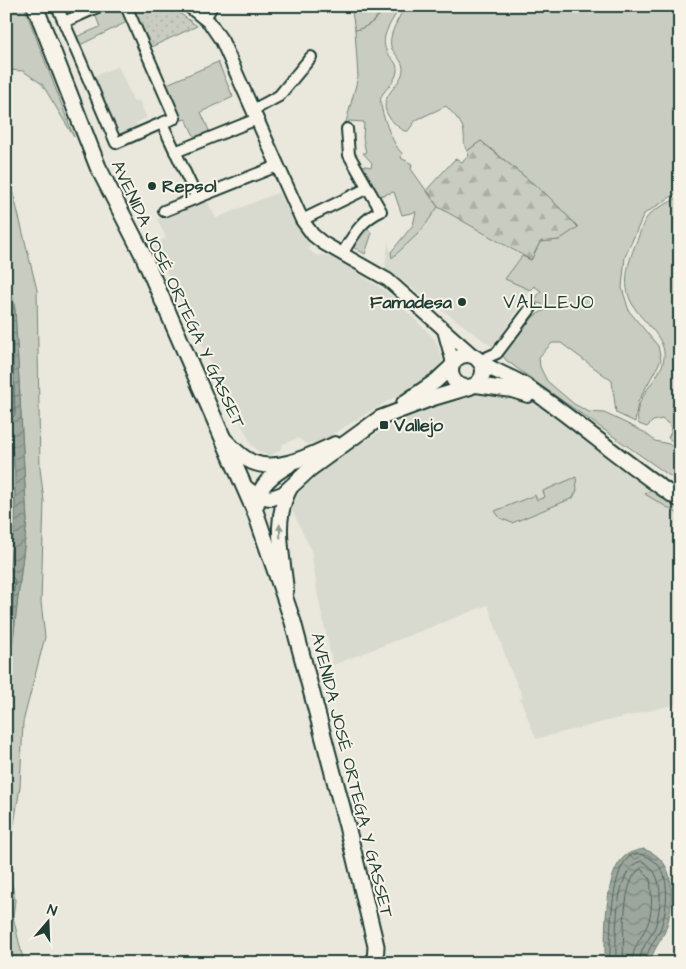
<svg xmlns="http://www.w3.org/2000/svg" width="686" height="969" viewBox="0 0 686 969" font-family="'Architects Daughter',sans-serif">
<defs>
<pattern id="forest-firs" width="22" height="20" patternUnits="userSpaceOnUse" patternTransform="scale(1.25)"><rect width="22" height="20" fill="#c8ccc1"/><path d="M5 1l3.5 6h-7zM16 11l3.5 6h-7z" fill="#abb0a6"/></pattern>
<pattern id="park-dots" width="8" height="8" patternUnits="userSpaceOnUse" patternTransform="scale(1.25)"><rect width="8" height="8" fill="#c8ccc1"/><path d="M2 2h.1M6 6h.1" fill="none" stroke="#abb0a6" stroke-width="1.8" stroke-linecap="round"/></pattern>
<pattern id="water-waves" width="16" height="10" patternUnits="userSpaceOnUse" patternTransform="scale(1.25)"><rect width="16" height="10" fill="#9ca69c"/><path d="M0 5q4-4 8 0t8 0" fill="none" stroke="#7f8880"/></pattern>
</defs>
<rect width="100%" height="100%" fill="#eae8dd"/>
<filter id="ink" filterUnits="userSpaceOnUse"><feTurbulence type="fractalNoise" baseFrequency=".02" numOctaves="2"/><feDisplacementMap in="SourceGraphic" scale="10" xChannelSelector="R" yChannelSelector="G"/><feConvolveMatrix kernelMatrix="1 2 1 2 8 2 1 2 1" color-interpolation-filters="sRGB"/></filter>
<g filter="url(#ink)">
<g fill="#d9dacf">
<path d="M118,66L134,102L139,100L147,118L136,123L138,126L119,134L94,76Z"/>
<path d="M279,192L295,224L310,243L308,249L317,256L321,254L338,260L387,292L435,339L443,360L435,373L318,443L306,444L298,438L283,444L280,450L270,456L260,453L251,444L176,292L177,289L172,279H170L152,245L166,238L157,219L206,199L216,218Z"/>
<path d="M438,207L522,256L506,279L530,290L494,348L385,268L388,242L392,257L421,231Z"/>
<path d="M492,393L525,399L538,406L616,464L680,505V703L536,739L520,699L523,697L509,667L488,605L333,665L318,597L311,550L290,506L292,502L308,482H311L319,472L347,451L397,422L440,403L470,395Z"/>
</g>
<g fill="#c8ccc1" stroke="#74847a">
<path d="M6,6H24L74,137L42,84L23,71L9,70L6,72Z"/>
<path d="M114,6H120L127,22L80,45L76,37L100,27L95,14Z"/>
<path d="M383,6H400C393,22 376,38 389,55C393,60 398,64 397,71C396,82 385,88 381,97C378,107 394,148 402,153L401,158L412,164L411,169L438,207L421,231L392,258L391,252L413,225L416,212L402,215L394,192L375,197L360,165L371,167L372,163L363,153H366L363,138L364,122L349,121L348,127L345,126L358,77L355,30C366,28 382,18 383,6Z"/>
<path d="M405,6H680V191L644,214L625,257L622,288L629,311L658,346L661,360L638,402L635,422L616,413L612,381L561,343H552L539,357L540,367L547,381L574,404L589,412L604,413L615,418L644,432L655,441L669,444L680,452V483L540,385L507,361L502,355L534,316L545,310L542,304L533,302L541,291L534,286L530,290L505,279L522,256L531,260L540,242L559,240L577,226L547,195L481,141L467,151C463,144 465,141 464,134C464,123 453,114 446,106L416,120L408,131H404C362,101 403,89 403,69C403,61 396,56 392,49C386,37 400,17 405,6Z"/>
<path d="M218,62L233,97L201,112L210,133L196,140L186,119L182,120L167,84Z"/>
<path d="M6,164L37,290L40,468L44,501L41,602L45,637L23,722L20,787L10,849V875L15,900L13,917L24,963H11L6,939V699L27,521L15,310L6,258Z"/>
<path d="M680,196V446L668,438L671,432L670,425L662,419L653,421L647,427L639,424C629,400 662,379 664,358C666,338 647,326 636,310C619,287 628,262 638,238C641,230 644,219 650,214C658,206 671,203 680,196Z"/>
<path d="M363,226L372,233L365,254L351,246Z"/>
<path d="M6,394L15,473V517L6,597Z"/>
<path d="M576,477L577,490L573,498L512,523L500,518L495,511L535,495L537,500L545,497L543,491Z"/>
<path d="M655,489L680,505V515L645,494Z"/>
</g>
<g fill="url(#forest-firs)" stroke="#74847a">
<path d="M351,6H383L384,7C378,19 367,28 355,30Z"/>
<path d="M481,141L547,195L578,227L559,240L540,242L531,260L438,207L427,190L430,186L454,160L457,159L462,162L469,156L467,151Z"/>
</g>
<path fill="url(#park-dots)" stroke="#74847a" d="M133,6H170L197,26L151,47Z"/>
<g fill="url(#water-waves)" stroke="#6a7c72">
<path d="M6,258L15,310L27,521L6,699V597L15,517V473L6,394Z"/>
<path d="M644,849C648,851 654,853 658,857C677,872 673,910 665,931C661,942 651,951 651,963H605C605,937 604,876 623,858C629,852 635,851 644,849Z"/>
</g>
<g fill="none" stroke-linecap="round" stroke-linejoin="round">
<g stroke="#51675e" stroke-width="1">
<path d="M6,287L11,311L15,415L12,418L6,416"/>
<path d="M6,360L8,407L6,410"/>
<path d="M6,579L13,578L15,580L6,660"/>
<path d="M610,963C610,946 608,837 646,856C654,860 661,866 664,875C669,891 666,917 659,932C654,942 646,951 646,963"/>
<path d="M616,963C616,940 613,866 642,861C665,872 662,906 655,927C650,940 639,948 640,963"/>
<path d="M623,963C624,944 621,877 641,869L650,879C652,895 653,912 647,926C641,939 632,948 632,963"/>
</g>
<defs>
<g id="minor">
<path d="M57,6L116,143L162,123"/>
<path d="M126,6L175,118L162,123L197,198"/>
<path d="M205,19L212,6"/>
<path d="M64,22L100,6"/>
<path d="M253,110L279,96L311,57"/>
<path d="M175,152L257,119"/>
<path d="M164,211L277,166"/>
<path d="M302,220L368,188"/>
<path d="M342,254C353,236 361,220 381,211L349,155L347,129"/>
<path d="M479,361L497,353L531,308"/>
</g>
<g id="tertiary">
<path d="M189,6L209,22L222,41L302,220L313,235L323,243L388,280L476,358"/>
<path d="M444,330L453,363"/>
</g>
<g id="secondary">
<circle cx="467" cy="371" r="16"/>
<path d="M479,361C494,372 511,376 526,386C579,422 626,465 680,500"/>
<path d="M476,385L512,390L528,395"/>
<path d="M404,403L436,381L451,367"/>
<path d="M224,439C233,448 240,457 252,462C278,473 311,455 335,444"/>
<path d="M246,488L257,496L271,498L283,494L310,469L380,418L433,398L470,387"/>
<path d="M257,504C258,485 274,474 289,465"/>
<path d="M286,591C283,555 272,521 290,488"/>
</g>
<path id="primary" d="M35,6L98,167L142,253L256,514L293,622L347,826L376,946L375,963"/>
</defs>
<use href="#minor" stroke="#1f3d34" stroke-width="14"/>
<use href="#tertiary" stroke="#1f3d34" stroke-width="16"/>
<use href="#secondary" stroke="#1f3d34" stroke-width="18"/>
<use href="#primary" stroke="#1f3d34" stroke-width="19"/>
<use href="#minor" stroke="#f7f3e8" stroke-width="10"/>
<use href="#tertiary" stroke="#f7f3e8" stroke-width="12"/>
<use href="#secondary" stroke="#f7f3e8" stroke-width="14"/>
<use href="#primary" stroke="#f7f3e8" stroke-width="15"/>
</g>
<defs><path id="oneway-solid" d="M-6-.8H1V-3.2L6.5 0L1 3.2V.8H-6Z" transform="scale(1.25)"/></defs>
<use fill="#8b988e" href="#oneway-solid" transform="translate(280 531) rotate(-92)"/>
</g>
<g fill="#1f3d34" stroke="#f7f3e8" stroke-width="2">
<circle cx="152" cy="186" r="5"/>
<circle cx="462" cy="302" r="5"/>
<rect x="379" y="420" width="10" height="10" rx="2.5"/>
</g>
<g text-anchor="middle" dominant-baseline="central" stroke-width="4" stroke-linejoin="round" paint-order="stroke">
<g font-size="18" font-weight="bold" fill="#1f3d34" stroke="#f7f3e8" text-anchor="start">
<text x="162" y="186">Repsol</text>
<text x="452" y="302" text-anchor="end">Famadesa</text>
<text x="394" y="425">Vallejo</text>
</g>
<g font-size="18" fill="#1f3d34" stroke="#f7f3e8">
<text transform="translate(178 294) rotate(65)">AVENIDA JOSÉ ORTEGA Y GASSET</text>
<text transform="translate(352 775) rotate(76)">AVENIDA JOSÉ ORTEGA Y GASSET</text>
</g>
<g font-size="19" letter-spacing="1" fill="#1f3d34" stroke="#f7f3e8">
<text x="549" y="302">VALLEJO</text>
</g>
</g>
<rect width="686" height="969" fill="none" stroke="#f7f3e8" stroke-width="25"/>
<rect x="12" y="12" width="661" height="944" fill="none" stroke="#1f3d34" stroke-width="2" filter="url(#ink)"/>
<g transform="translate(48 922) rotate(19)" stroke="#f7f3e8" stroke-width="4" paint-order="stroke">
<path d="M0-4L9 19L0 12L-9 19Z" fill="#1f3d34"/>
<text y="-8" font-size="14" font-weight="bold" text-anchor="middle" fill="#1f3d34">N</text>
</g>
</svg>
